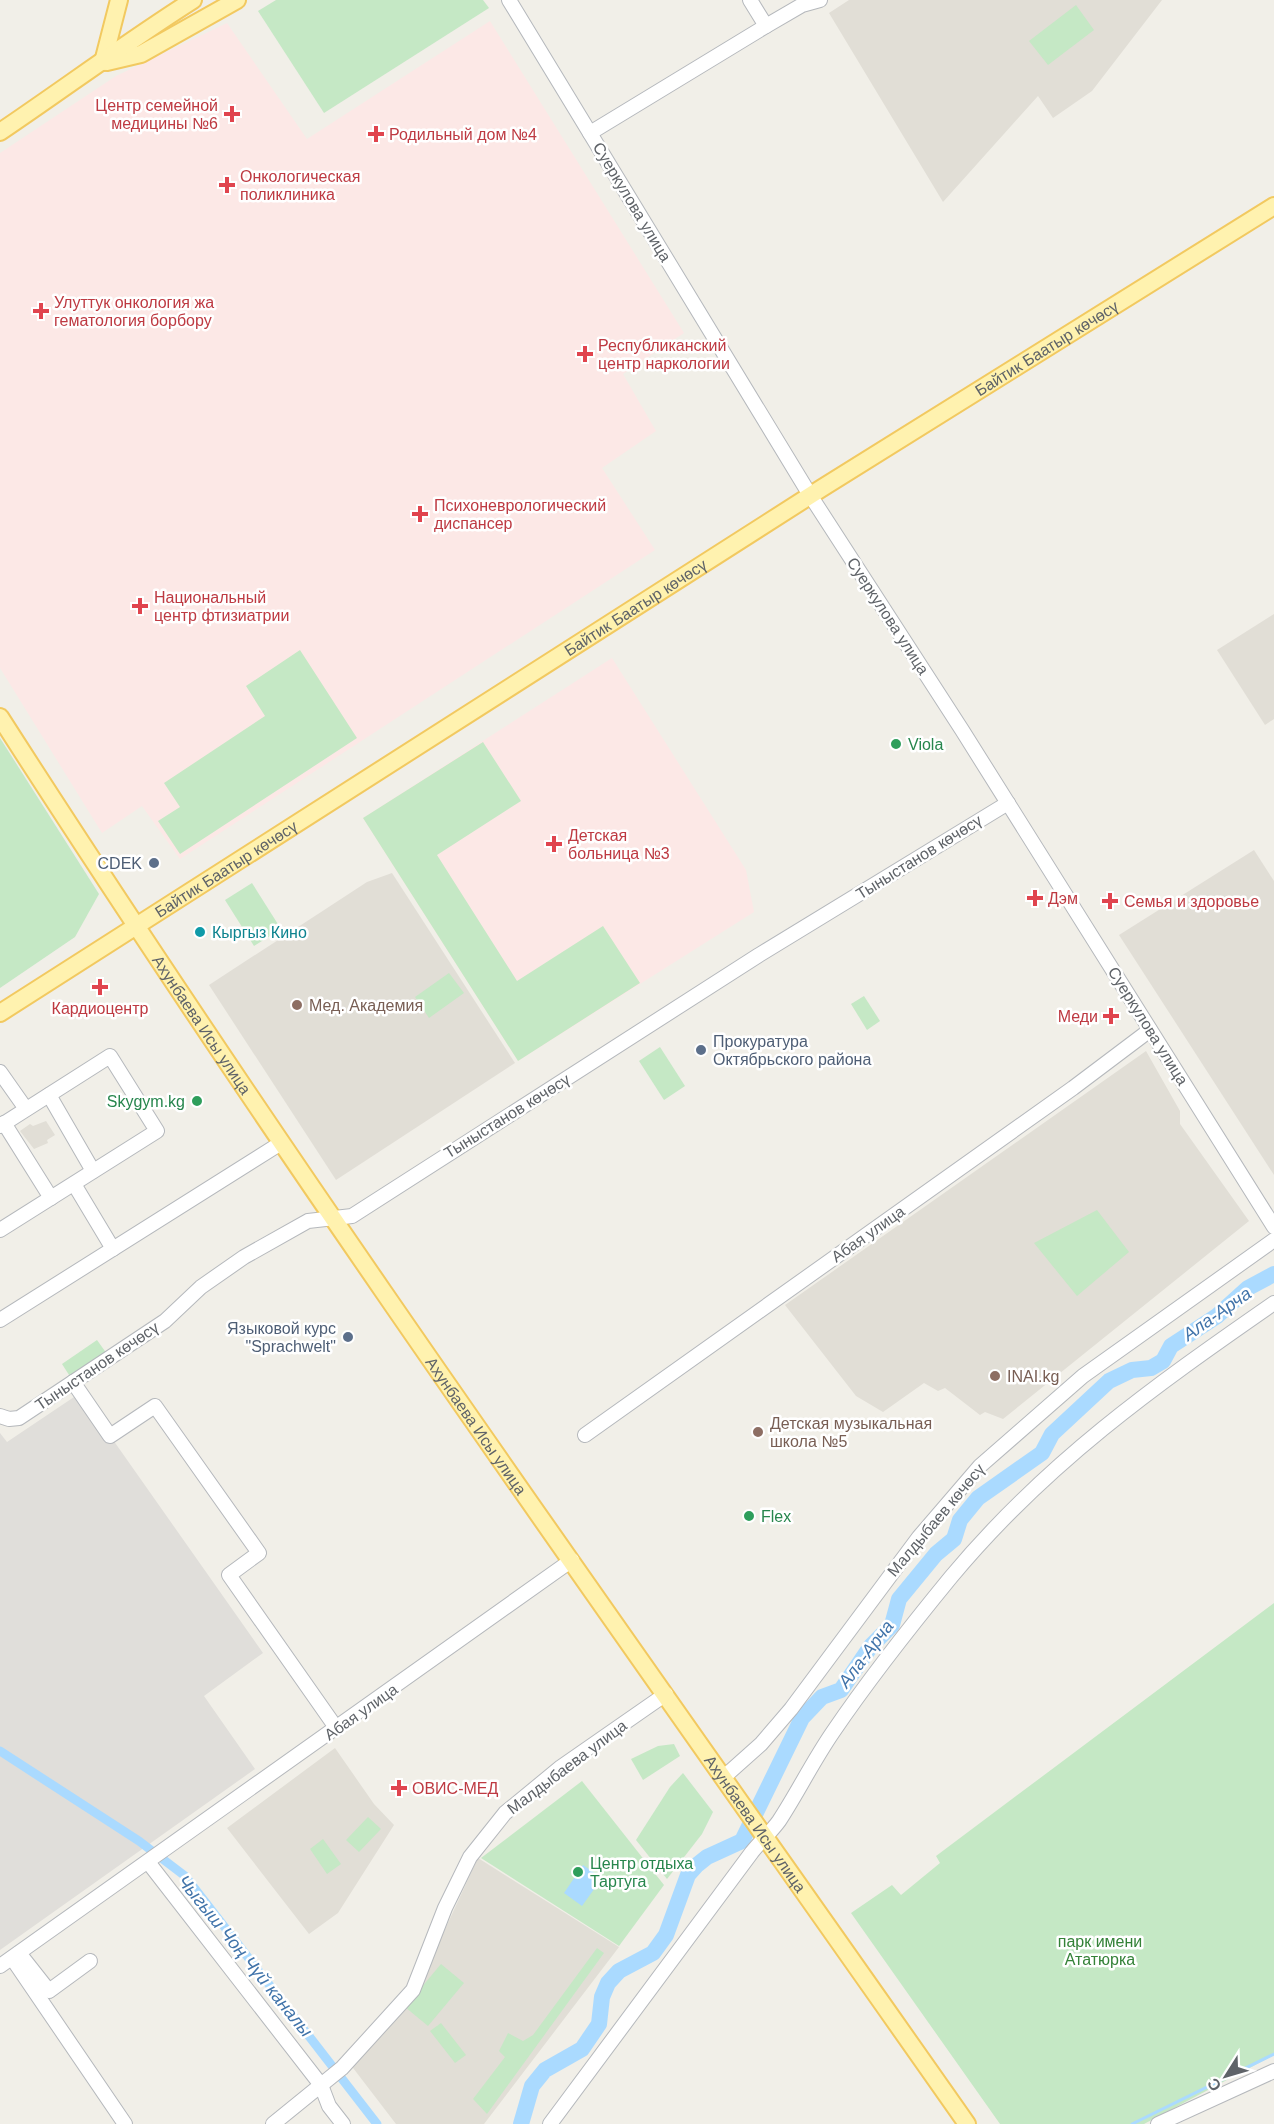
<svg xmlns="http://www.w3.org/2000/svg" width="1274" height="2124" viewBox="0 0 1274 2124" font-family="Helvetica,sans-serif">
<rect width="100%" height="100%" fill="#f1efe8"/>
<path fill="#e0deda" d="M80,1393L263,1653L204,1696L255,1769L0,1950V1433L7,1442Z"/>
<g fill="#e1ded6">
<path d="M849,0H1162L1092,91L1053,118L1038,96L943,202L829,13Z"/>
<path d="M1274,614V719L1265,725L1217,650Z"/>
<path d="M1254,850L1274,881V1175L1119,935Z"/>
<path d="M392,873L515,1063L336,1180L209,985L367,882Z"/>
<path d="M1146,1051L1180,1111V1124L1249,1221L1003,1419L985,1412L980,1415L945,1388L938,1391L924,1383L883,1412L856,1396L785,1305Z"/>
<path d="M46,1121L55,1135L47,1140L48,1143L34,1149L20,1131L30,1124L33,1126Z"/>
<path d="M335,1748L374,1804L394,1825L338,1913L309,1934L227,1828Z"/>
<path d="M478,1858L619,1947L484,2124H396L350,2064L416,1992Z"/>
</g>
<g fill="#fce8e6">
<path d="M490,21L684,333L623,374L656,431L602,468L655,550L180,859L142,806L102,833L0,668V153L116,76L227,23L307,139Z"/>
<path d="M612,658L746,870L754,912L518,1061L363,818Z"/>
</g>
<g fill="#c5e8c5">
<path d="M276,0H483L489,8L324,113L258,11Z"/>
<path d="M1076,5L1094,30L1048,65L1029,41Z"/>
<path d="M300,650L357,738L180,854L158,821L180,807L164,783L265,716L246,686Z"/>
<path d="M0,738L99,894L75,937L0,988Z"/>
<path d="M483,742L521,801L437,855L517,981L603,926L640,983L518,1061L363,818Z"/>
<path d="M252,883L281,929L254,946L225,900Z"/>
<path d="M449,973L464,993L429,1018L415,997Z"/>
<path d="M864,996L880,1021L867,1030L851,1004Z"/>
<path d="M660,1047L685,1086L664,1100L639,1061Z"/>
<path d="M1097,1210L1129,1252L1077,1296L1034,1243Z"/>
<path d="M97,1340L107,1354L71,1378L62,1364Z"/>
<path d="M1274,1603V2055L1144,2124H1000L851,1913L892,1885L901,1895L940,1863L936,1856Z"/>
<path d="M674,1744L680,1756L643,1780L631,1759L658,1746Z"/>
<path d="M683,1773L713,1812L702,1834L667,1879L636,1840L670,1787Z"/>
<path d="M582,1781L664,1885L619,1946L481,1858Z"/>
<path d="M368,1817L381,1829L359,1852L346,1840Z"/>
<path d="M323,1839L341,1864L327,1874L310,1849Z"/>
<path d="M597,1948L604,1953L487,2114L473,2099L505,2057L499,2051L508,2033L523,2041L533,2035Z"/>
<path d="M441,1964L464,1983L428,2026L405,2007Z"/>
<path d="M441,2023L466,2055L455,2063L430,2031Z"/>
</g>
<path fill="#aadaff" d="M583,1865L602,1878L582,1906L564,1893Z"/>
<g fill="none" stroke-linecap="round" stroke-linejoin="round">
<path stroke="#aadaff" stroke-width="3" d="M1132,2124L1274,2054"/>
<path stroke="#aadaff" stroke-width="9" d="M0,1751L139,1841L185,1876L377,2124"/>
<path stroke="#aadaff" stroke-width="16" d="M521,2124L532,2086L545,2070L582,2049L599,2024L602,1997L608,1983L619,1971L653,1953L666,1935L688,1875L697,1865L707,1857L742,1841L802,1718L822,1697L841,1690L871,1646L892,1625L899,1599L936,1554L954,1539L960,1520L978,1498L1042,1453L1052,1434L1109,1381L1132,1370L1151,1368L1163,1361L1171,1346L1217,1316L1248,1288L1274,1274"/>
<defs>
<g id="minor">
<path d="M509,0L810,495L962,730L1274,1227"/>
<path d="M750,0L766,26"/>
<path d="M590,133L766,26L802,5L820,0"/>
<path d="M0,1072L26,1109"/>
<path d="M49,1095L93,1171"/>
<path d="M4,1123L51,1198"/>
<path d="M0,1126L110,1056L157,1131L0,1230"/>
<path d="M74,1184L113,1249"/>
<path d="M0,1320L281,1143"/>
<path d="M73,1382L110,1436L155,1406L259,1553L229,1575L337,1729"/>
<path d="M0,1416L9,1419L19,1418L165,1321L201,1287L244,1257L308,1221L352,1216L759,955L1008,803"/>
<path d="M585,1435L1073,1088L1150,1030"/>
<path d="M724,1777L761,1744L791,1709L919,1537L980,1466L1083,1376L1274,1240"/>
<path d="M148,1862L321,2085L329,2106L343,2124"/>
<path d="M19,1953L49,1991L90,1961"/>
<path d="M12,1958L125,2124"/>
<path d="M0,1966L572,1560"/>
<path d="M273,2124L342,2068L413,1990L445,1908L470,1857L505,1813L561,1767L666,1694"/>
<path d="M550,2124L752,1852C760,1842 771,1832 779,1821C798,1792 813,1761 833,1732C869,1679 910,1627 951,1577C1046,1463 1153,1387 1274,1303"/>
<path d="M1158,2124L1274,2071"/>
</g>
<g id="major">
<path d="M103,62L119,0"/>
<path d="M107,62L141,54L237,0"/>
<path d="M0,132C65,88 127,42 193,0"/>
<path id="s1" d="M0,717C307,1196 640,1658 967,2124"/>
<path id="s2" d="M0,1013L822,488L1274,206"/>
</g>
</defs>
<use href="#minor" stroke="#b5b8bc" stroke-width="16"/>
<use href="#major" stroke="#f2c960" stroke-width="20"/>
<use href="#minor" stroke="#fff" stroke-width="14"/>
<use href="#major" stroke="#fff2af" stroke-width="16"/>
</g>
<g fill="#e0444e" stroke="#fff" stroke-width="2">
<path d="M229 105h6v6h6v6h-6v6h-6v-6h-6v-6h6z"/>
<path d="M373 125h6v6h6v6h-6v6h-6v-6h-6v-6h6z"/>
<path d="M224 176h6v6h6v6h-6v6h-6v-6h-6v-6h6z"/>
<path d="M38 302h6v6h6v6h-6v6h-6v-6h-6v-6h6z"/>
<path d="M582 345h6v6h6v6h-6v6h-6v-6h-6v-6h6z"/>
<path d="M417 505h6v6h6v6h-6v6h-6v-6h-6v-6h6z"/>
<path d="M137 597h6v6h6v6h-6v6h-6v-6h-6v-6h6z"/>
<path d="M551 835h6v6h6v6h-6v6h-6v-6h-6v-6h6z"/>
<path d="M1032 889h6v6h6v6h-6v6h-6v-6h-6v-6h6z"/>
<path d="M1107 892h6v6h6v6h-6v6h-6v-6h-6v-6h6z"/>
<path d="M97 978h6v6h6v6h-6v6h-6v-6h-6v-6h6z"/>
<path d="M1108 1007h6v6h6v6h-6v6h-6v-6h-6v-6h6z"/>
<path d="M396 1779h6v6h6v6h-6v6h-6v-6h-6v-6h6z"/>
</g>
<g fill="#2e9e5b" stroke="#fff" stroke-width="2">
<circle cx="896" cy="744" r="6"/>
<circle cx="197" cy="1101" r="6"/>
<circle cx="749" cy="1516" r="6"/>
<circle cx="578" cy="1872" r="6"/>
</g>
<g fill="#5c6f8a" stroke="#fff" stroke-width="2">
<circle cx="154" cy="863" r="6"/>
<circle cx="701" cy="1050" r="6"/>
<circle cx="348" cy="1337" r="6"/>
</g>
<circle fill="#0f9aa8" stroke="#fff" stroke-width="2" cx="200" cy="932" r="6"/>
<g fill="#8d6e63" stroke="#fff" stroke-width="2">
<circle cx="297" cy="1005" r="6"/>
<circle cx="995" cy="1376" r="6"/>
<circle cx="758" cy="1432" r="6"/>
</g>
<g text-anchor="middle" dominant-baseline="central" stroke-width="5" stroke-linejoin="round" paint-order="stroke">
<g font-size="16" fill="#be3a42" stroke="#fff" text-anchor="start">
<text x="218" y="105" text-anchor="end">Центр семейной<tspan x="218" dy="18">медицины №6</tspan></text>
<text x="389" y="134">Родильный дом №4</text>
<text x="240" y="176">Онкологическая<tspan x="240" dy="18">поликлиника</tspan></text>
<text x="54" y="302">Улуттук онкология жа<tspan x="54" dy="18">гематология борбору</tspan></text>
<text x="598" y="345">Республиканский<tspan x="598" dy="18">центр наркологии</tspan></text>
<text x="434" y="505">Психоневрологический<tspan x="434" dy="18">диспансер</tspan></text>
<text x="154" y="597">Национальный<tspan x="154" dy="18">центр фтизиатрии</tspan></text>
<text x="568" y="835">Детская<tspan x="568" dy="18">больница №3</tspan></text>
<text x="1048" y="898">Дэм</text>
<text x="1124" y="901">Семья и здоровье</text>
<text x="100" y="1008" text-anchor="middle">Кардиоцентр</text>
<text x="1098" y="1016" text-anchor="end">Меди</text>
<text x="412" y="1788">ОВИС-МЕД</text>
</g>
<g font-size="16" fill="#5f6368" stroke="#fff">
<text transform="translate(632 202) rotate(59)">Суеркулова улица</text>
<text stroke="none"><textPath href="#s2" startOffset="1240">Байтик Баатыр көчөсү</textPath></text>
<text stroke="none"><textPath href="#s2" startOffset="754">Байтик Баатыр көчөсү</textPath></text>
<text transform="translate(888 616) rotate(57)">Суеркулова улица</text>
<text transform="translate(919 857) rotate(-32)">Тыныстанов көчөсү</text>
<text stroke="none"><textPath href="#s2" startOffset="268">Байтик Баатыр көчөсү</textPath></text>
<text stroke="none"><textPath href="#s1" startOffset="368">Ахунбаева Исы улица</textPath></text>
<text transform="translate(1148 1026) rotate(58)">Суеркулова улица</text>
<text transform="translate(507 1116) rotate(-32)">Тыныстанов көчөсү</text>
<text transform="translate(868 1234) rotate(-35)">Абая улица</text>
<text transform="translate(97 1366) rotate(-34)">Тыныстанов көчөсү</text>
<text stroke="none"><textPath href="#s1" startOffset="854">Ахунбаева Исы улица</textPath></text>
<text transform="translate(936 1520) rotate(-50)">Малдыбаев көчөсү</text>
<text transform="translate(361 1712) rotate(-35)">Абая улица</text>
<text transform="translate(567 1767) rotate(-37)">Малдыбаева улица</text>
<text stroke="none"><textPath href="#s1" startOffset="1340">Ахунбаева Исы улица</textPath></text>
</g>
<g font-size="16" fill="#27864d" stroke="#fff" text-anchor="start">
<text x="908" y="744">Viola</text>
<text x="185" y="1101" text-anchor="end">Skygym.kg</text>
<text x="761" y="1516">Flex</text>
<text x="590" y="1863">Центр отдыха<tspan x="590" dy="18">Тартуга</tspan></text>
</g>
<g font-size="16" fill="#4e5e75" stroke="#fff" text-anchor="end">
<text x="142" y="863">CDEK</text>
<text x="713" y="1041" text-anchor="start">Прокуратура<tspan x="713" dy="18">Октябрьского района</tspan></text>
<text x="336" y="1328">Языковой курс<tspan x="336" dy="18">"Sprachwelt"</tspan></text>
</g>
<g font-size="16" fill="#0d838f" stroke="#fff" text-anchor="start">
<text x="212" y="932">Кыргыз Кино</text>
</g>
<g font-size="16" fill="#785e54" stroke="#fff" text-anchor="start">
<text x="309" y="1005">Мед. Академия</text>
<text x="1007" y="1376">INAI.kg</text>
<text x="770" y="1423">Детская музыкальная<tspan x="770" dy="18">школа №5</tspan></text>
</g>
<g font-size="16" fill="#348238" stroke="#fff">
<text x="1100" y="1941">парк имени<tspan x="1100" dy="18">Ататюрка</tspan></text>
</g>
<g font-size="18" font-style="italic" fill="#4174aa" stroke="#fff">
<text transform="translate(1217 1314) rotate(-35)">Ала-Арча</text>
<text transform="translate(866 1654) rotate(-53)">Ала-Арча</text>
<text transform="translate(245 1956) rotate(51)">Чыгыш Чоң Чүй каналы</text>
</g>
</g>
<g transform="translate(1226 2076) rotate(233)" stroke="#ffffff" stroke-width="4.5" paint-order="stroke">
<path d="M0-4.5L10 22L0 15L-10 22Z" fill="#5f6368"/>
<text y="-9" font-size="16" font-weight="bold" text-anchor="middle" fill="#5f6368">С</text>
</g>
</svg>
